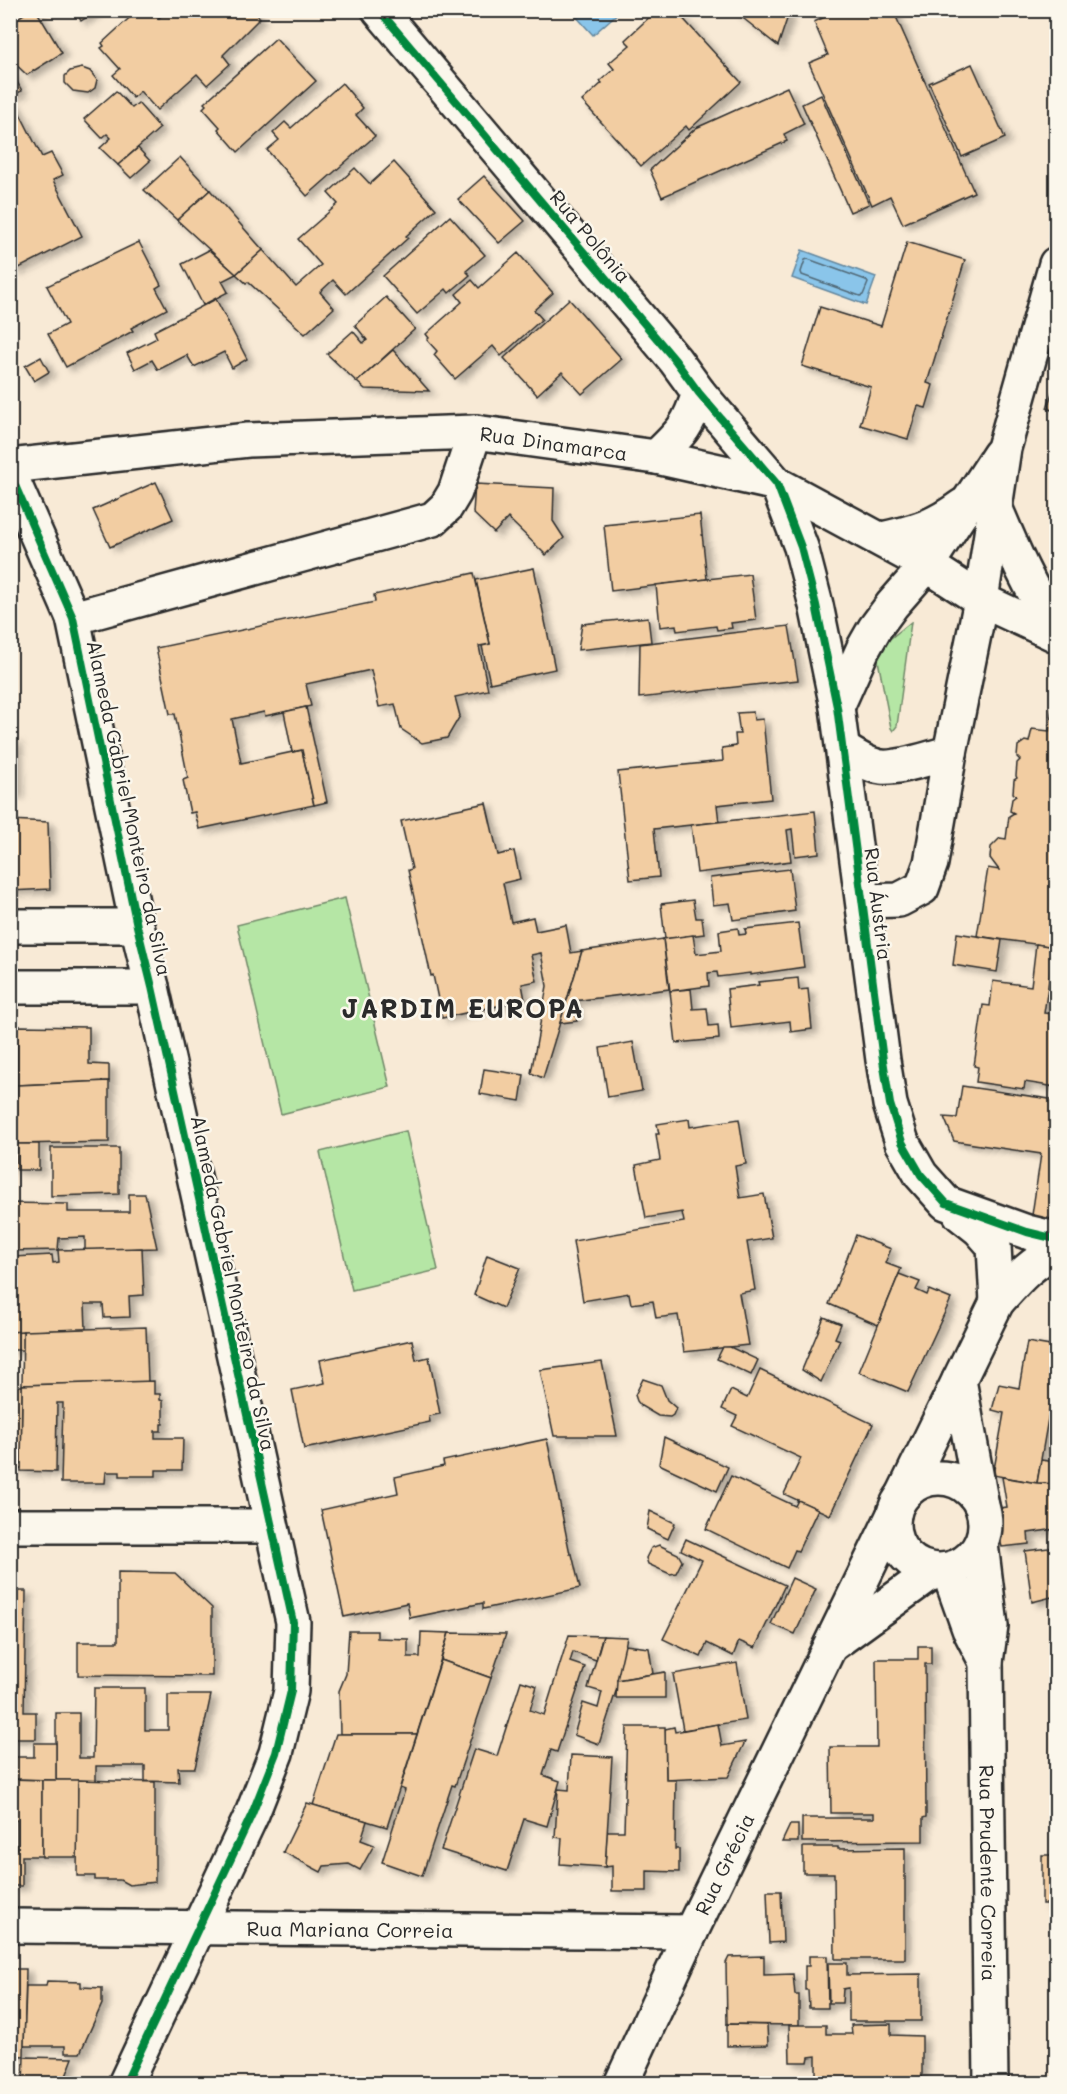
<svg xmlns="http://www.w3.org/2000/svg" width="1067" height="2094" viewBox="0 0 1067 2094" font-family="Mali,sans-serif">
<defs>
<filter id="shadow"><feDropShadow dx="6" dy="4" stdDeviation="3" flood-color="#0004"/></filter>
</defs>
<rect width="100%" height="100%" fill="#f8ead6"/>
<filter id="ink" filterUnits="userSpaceOnUse"><feTurbulence type="fractalNoise" baseFrequency=".0167" numOctaves="2"/><feDisplacementMap in="SourceGraphic" scale="12" xChannelSelector="R" yChannelSelector="G"/><feConvolveMatrix kernelMatrix="1 2 1 2 8 2 1 2 1" color-interpolation-filters="sRGB"/></filter>
<g filter="url(#ink)">
<g fill="#b5e6a5" stroke="#708868" stroke-width="1.5">
<path d="M911,622L897,726L893,731L891,728L876,650Z"/>
<path d="M345,898L390,1087L281,1114L237,925Z"/>
<path d="M406,1131L438,1270L352,1290L320,1152Z"/>
</g>
<g fill="#8ac5ea" stroke="#64879e" stroke-width="1.5">
<path d="M577,11V10L620,11L593,35L574,14Z"/>
<path d="M802,250L876,277L866,305L792,278Z"/>
</g>
<g fill="none" stroke-linecap="round" stroke-linejoin="round">
<path stroke="#516977" stroke-width="1.5" d="M808,259L866,280L868,283L863,295L860,296L802,275L801,272L805,260Z"/>
</g>
<g fill="#f2cda2" stroke="#2b2b2b" stroke-width="1.5" filter="url(#shadow)">
<path d="M30,10H36L62,53L27,75L10,59V23Z"/>
<path d="M75,10H98L81,21Z"/>
<path d="M138,10H152L159,18L168,10H253L260,18L223,55L230,64L207,85L197,74L157,110L140,91L133,98L113,75L120,69L101,48L104,46L102,43Z"/>
<path d="M657,10H669L675,17L678,13L741,82L689,130L686,126L641,166L582,101L602,83L600,81L614,69L609,63L630,45L625,40Z"/>
<path d="M735,10H790L778,46L734,11Z"/>
<path d="M840,10H893L974,192L903,224L890,196L872,205L809,63L828,55L814,22Z"/>
<path d="M276,38L316,81L238,152L218,129L220,127L203,108L206,105L204,103Z"/>
<path d="M972,64L1005,138L962,157L929,83Z"/>
<path d="M82,68L90,71L97,80L95,88L88,93L73,91L65,83V76L70,71Z"/>
<path d="M10,69L22,91L10,96Z"/>
<path d="M342,83L363,108L356,115L375,136L307,196L267,150L279,140L273,133L285,122L291,128Z"/>
<path d="M787,87L804,124L784,134L787,141L662,197L650,170L696,128Z"/>
<path d="M116,91L132,108L138,103L160,128L118,165L100,148L111,138L107,134L102,138L84,119Z"/>
<path d="M821,95L869,204L850,212L802,104Z"/>
<path d="M14,102L42,157L51,153L63,175L53,180L82,236L15,270L10,261V104Z"/>
<path d="M138,148L150,161L131,178L118,165Z"/>
<path d="M180,157L210,190L177,220L144,190Z"/>
<path d="M394,162L436,209L406,236L408,238L346,294L333,280L320,292L334,308L305,334L248,282L246,283L236,274L263,250L296,287L321,265L298,239L338,204L328,193L355,168L370,184Z"/>
<path d="M484,176L525,221L499,243L458,199Z"/>
<path d="M210,190L263,250L236,274L177,220Z"/>
<path d="M450,216L485,255L466,271L470,275L449,293L446,289L417,314L383,276Z"/>
<path d="M139,242L161,285L156,288L167,309L131,328L133,331L66,367L48,334L67,324L47,286Z"/>
<path d="M907,242L965,260L927,383L933,385L926,408L918,406L908,439L860,425L871,387L802,366L820,307L881,326Z"/>
<path d="M209,250L236,274L222,281L228,292L203,305L182,264Z"/>
<path d="M518,253L553,293L534,310L542,319L501,356L493,346L455,379L434,355L437,351L427,340L429,338L426,334L462,302L456,294L472,280L479,288Z"/>
<path d="M386,297L415,329L357,382L327,354L353,331L363,343L367,340L355,325Z"/>
<path d="M216,299L247,359L232,368L224,352L194,367L187,355L158,370L152,360L135,369L127,353L157,338L154,331Z"/>
<path d="M569,299L622,359L582,394L562,372L537,395L504,358Z"/>
<path d="M393,350L429,391L365,389L357,382Z"/>
<path d="M41,357L49,372L34,381L25,366Z"/>
<path d="M1054,387L1056,388V412L1047,408Z"/>
<path d="M156,482L173,519L110,547L93,510Z"/>
<path d="M475,484L554,488L553,521L564,538L546,555L508,518L494,533L473,513Z"/>
<path d="M700,515L707,579L611,591L604,525Z"/>
<path d="M534,568L555,669L490,683L482,646L490,644L476,580Z"/>
<path d="M474,573L490,644L479,646L488,690L455,697L460,716L447,738L422,743L401,729L395,704L379,707L371,670L306,684L311,706L265,716L264,712L232,719L241,763L302,750L314,805L199,829L195,812L190,813L183,780L188,778L175,714H170L156,648L375,602L374,595Z"/>
<path d="M750,574L756,620L731,623L732,628L717,630L716,626L677,631L676,625L660,627L656,585Z"/>
<path d="M648,617L651,642L578,650L582,624Z"/>
<path d="M789,626L798,680L639,698L640,644Z"/>
<path d="M1053,701L1056,702V947L977,936L988,868L999,870L990,858L991,847L1000,838L1006,839L1009,816L1014,813L1010,811L1012,799L1016,796L1013,793L1014,780L1017,778L1016,776L1017,763L1020,760L1017,757L1018,746L1025,741L1029,742L1032,729L1049,731Z"/>
<path d="M306,707L327,802L314,805L302,750L292,752L284,712Z"/>
<path d="M753,712L754,720L763,719L771,799L717,805L719,822L654,829L659,877L630,880L618,772L723,761L722,748L736,746L735,734H740L737,713Z"/>
<path d="M16,740L17,794H10V741Z"/>
<path d="M486,803L498,855L514,851L520,879L503,883L511,922L533,917L536,931L566,925L571,953L582,951L543,1078L531,1073L547,986L541,953L531,955L537,981L522,984L525,1000L442,1018L433,975L431,976L408,870L412,869L401,821Z"/>
<path d="M815,811L819,853L795,856L792,829L787,830L791,861L697,873L691,825Z"/>
<path d="M10,820L48,822L50,889L10,891Z"/>
<path d="M790,869L795,911L733,920L730,903L713,905L710,878Z"/>
<path d="M693,900L696,918H702L704,934L665,939L661,904Z"/>
<path d="M798,923L804,967L750,975V973L718,977L717,972L708,973L709,986L670,991L663,939L693,935L696,954L721,951L719,931L738,928L739,935L746,934L745,929Z"/>
<path d="M957,933L1002,940L997,972L953,965Z"/>
<path d="M663,939L669,989L574,1001L577,1021L560,1023L582,951Z"/>
<path d="M1036,944L1054,947L1044,1013L1056,1014V1087L1025,1082L1024,1089L976,1082L978,1067L974,1066L983,1005L990,1006L993,981L1031,986Z"/>
<path d="M798,978L799,990L808,989L812,1029L791,1032L790,1021L731,1028L727,989L759,985L758,982Z"/>
<path d="M691,989L693,1009L707,1008L709,1026L718,1025L719,1039L676,1043L670,991Z"/>
<rect x="10" y="1026" width="7" height="47"/>
<path d="M17,1026L89,1027V1064L109,1065V1081L17,1085Z"/>
<path d="M633,1042L642,1091L608,1097L600,1048Z"/>
<path d="M484,1069L524,1075L520,1101L480,1094Z"/>
<path d="M109,1081V1142L17,1144V1085Z"/>
<path d="M962,1086L1056,1100V1226L1031,1222L1041,1154L954,1141L944,1117L957,1118Z"/>
<rect x="10" y="1102" width="7" height="66"/>
<path d="M689,1119L690,1127L739,1119L746,1164L735,1166L740,1198L764,1194L772,1238L747,1242L755,1290L739,1293L748,1345L684,1352L678,1315L656,1318L653,1301L631,1304L629,1293L583,1301L573,1241L684,1222L682,1212L646,1218L636,1165L660,1160L656,1134H659L657,1124Z"/>
<rect x="17" y="1144" width="22" height="26"/>
<path d="M51,1148H119V1194L51,1196Z"/>
<path d="M129,1194H145L157,1248L85,1250V1237L59,1238L58,1250L10,1251V1203L68,1204V1212H129Z"/>
<path d="M856,1235L891,1249L885,1263L901,1269L878,1325L829,1304Z"/>
<path d="M142,1248L144,1295L129,1296L130,1317L104,1318L103,1304H85L86,1329L10,1332V1298H13L12,1257L52,1255L53,1263L59,1262L58,1250Z"/>
<path d="M487,1255L520,1268L503,1308L474,1295Z"/>
<path d="M899,1274L920,1282L916,1290L927,1295L929,1290L951,1299L908,1392L859,1372Z"/>
<path d="M824,1317L841,1324L835,1338L840,1340L821,1382L802,1370Z"/>
<path d="M146,1327L148,1382L22,1385L23,1331Z"/>
<path d="M23,1331V1350H10V1332Z"/>
<path d="M412,1340L416,1360L429,1357L440,1414L429,1416L430,1422L304,1449L292,1390L325,1383L320,1360Z"/>
<path d="M1027,1342L1056,1347V1372L1037,1483L993,1475L1004,1413L992,1410L999,1384L1019,1388Z"/>
<path d="M723,1347H730L758,1360L751,1375L717,1359Z"/>
<path d="M602,1362L617,1436H554L540,1370Z"/>
<path d="M760,1370L873,1424L830,1515L784,1494L801,1458L732,1426L737,1416L722,1409L731,1390L747,1398Z"/>
<path d="M643,1379L661,1385L667,1400L676,1408L673,1415L670,1417L658,1416L641,1406L637,1401L635,1395Z"/>
<path d="M154,1381V1394H160V1400L163,1401V1424H161V1431H155V1438H183L182,1470H156V1476H120V1472H106L105,1483H61L63,1403H57L56,1472L21,1471L22,1385Z"/>
<path d="M10,1386H22L21,1468H10Z"/>
<path d="M664,1437L728,1467L717,1491L659,1464Z"/>
<path d="M547,1439L570,1554H572L580,1588L483,1609V1603L410,1618L407,1603L344,1617L321,1510L398,1493L395,1477L444,1466L443,1461Z"/>
<path d="M1041,1460L1056,1462V1484L1037,1483Z"/>
<path d="M731,1476L795,1506L798,1500L818,1509L798,1551L795,1550L787,1568L706,1529Z"/>
<path d="M1002,1477L1037,1483L1056,1484V1529L1028,1533L1029,1544L1002,1547L992,1509L1007,1507Z"/>
<path d="M650,1511L675,1523L668,1539L647,1529Z"/>
<path d="M686,1539L785,1585L755,1648L739,1641L733,1656L707,1643L701,1657L663,1639L702,1560L681,1550Z"/>
<path d="M659,1545L678,1554L682,1561L676,1573L670,1574L648,1564L646,1558L651,1548Z"/>
<path d="M1056,1547V1596L1032,1602L1025,1551Z"/>
<path d="M118,1572L175,1573L212,1608V1676L78,1675V1642H118Z"/>
<path d="M792,1578L816,1589L795,1634L771,1624Z"/>
<path d="M10,1591H26L24,1712H36V1739H10Z"/>
<path d="M349,1631H377V1638L408,1639V1657H420L421,1632L449,1633L417,1734H340L339,1691L346,1674Z"/>
<path d="M449,1633L506,1634L491,1678L441,1660Z"/>
<path d="M569,1635L603,1636L596,1660L573,1652L570,1662L585,1667L557,1752L551,1750L543,1775L560,1781L547,1826L524,1819L507,1871L441,1850L474,1749L497,1756L521,1681L537,1686L530,1710L544,1715Z"/>
<path d="M603,1636L627,1637L617,1688L599,1744L574,1735L583,1703L598,1708L602,1692L588,1688Z"/>
<path d="M625,1645L649,1648L653,1674L617,1680Z"/>
<path d="M918,1646H931V1664H925L926,1817L923,1818V1841L802,1842V1818H874V1813H831L830,1747H877L876,1659H918Z"/>
<path d="M441,1660L491,1678L455,1786L452,1785L422,1876L382,1862L405,1790L400,1788Z"/>
<path d="M737,1663L746,1720L683,1730L673,1674Z"/>
<path d="M665,1672V1698H616L617,1680Z"/>
<path d="M94,1688H145V1730H168V1695H211L195,1768H178L179,1782L145,1781V1766H96V1781L56,1780V1713H79V1758H93Z"/>
<path d="M718,1724L722,1746L745,1742L728,1777L666,1780L665,1729L674,1727L675,1732Z"/>
<path d="M627,1727H665L666,1780H676L675,1849H679V1872L647,1871V1891H612V1866L605,1867L607,1831H624Z"/>
<path d="M336,1734H417L387,1827L313,1805Z"/>
<path d="M34,1743H56V1780L10,1779V1757H34Z"/>
<path d="M571,1755L612,1757L605,1867L560,1864L562,1838L555,1837L558,1789L569,1790Z"/>
<path d="M10,1779L42,1780V1856H22V1886H10V1849H17V1820H10Z"/>
<rect x="42" y="1780" width="36" height="77"/>
<path d="M78,1780L155,1782V1882L129,1885L120,1880H95V1876H77Z"/>
<path d="M307,1803L367,1821L361,1840L374,1845L360,1870L349,1864L324,1866L321,1872L283,1852Z"/>
<path d="M790,1825H798V1842H782Z"/>
<path d="M803,1847H838V1849L905,1848V1959H835L834,1873H803Z"/>
<rect x="1042" y="1855" width="14" height="49"/>
<path d="M767,1891H781L783,1942L769,1943Z"/>
<path d="M764,1956V1975L793,1974L795,1995H799V2025L727,2024L726,1963L729,1957Z"/>
<path d="M809,1956H827L828,2008H809L808,1990H805V1966H809Z"/>
<path d="M828,1963H847V1975L921,1974V2021H849V1988L843,1989L842,2003H829Z"/>
<path d="M10,1969H26L24,2056L10,2055Z"/>
<path d="M47,1981L81,1982V1987L102,1988V2004L80,2053H65V2046H24L26,1986H46Z"/>
<path d="M727,2024L767,2025L768,2045L727,2046Z"/>
<path d="M891,2024V2035L922,2036V2084H816V2056L809,2057L808,2062H790L789,2025H826V2034H852L851,2025Z"/>
<path d="M24,2057L73,2058L63,2084H23Z"/>
</g>
<g fill="none" stroke-linecap="round" stroke-linejoin="round">
<defs>
<g id="minor">
<path d="M379,10L675,360L699,393L777,484L801,547L816,605L837,707L883,1060L890,1104L902,1142L921,1175L946,1203L1027,1232L1056,1239"/>
<path d="M656,457C682,432 688,427 699,393"/>
<path id="s1" d="M10,466L248,440L475,432L656,457L777,484L927,565L981,600L1056,635"/>
<path d="M10,474L73,618L137,926L152,987L293,1622L291,1691L276,1753L252,1814L125,2084"/>
<path d="M995,507C1013,550 1030,590 1056,628"/>
<path d="M882,539C917,531 932,528 962,506"/>
<path d="M73,618L433,519L446,507L455,492L475,432"/>
<path d="M837,707L863,649L875,628L892,605L927,565L999,455"/>
<path d="M843,749C854,756 867,765 881,767C900,769 931,757 950,753"/>
<path d="M863,901L899,900L922,888L931,863L950,753L981,600L1004,448L1056,264"/>
<path d="M10,926H137"/>
<path d="M10,987H152"/>
<path d="M960,1214L979,1229L994,1246L997,1302"/>
<path d="M959,1380L982,1506"/>
<circle cx="939" cy="1524" r="46"/>
<path d="M903,1495L997,1302C1015,1282 1031,1262 1056,1252"/>
<path d="M10,1526H271"/>
<path id="s2" d="M981,1544L991,1626L986,1662L991,2084"/>
<path d="M948,1570L969,1629L986,1662"/>
<path d="M833,1644L935,1570"/>
<path id="s3" d="M10,1926L691,1932"/>
<path id="s4" d="M621,2084L691,1932L894,1514"/>
</g>
</defs>
<use href="#minor" stroke="#2b2b2b" stroke-width="38"/>
<use href="#minor" stroke="#fbf7ec" stroke-width="33"/>
<defs>
<g id="cycleway">
<path d="M379,10L675,360L699,393L777,484L801,547L816,605L837,707L883,1060L890,1104L902,1142L921,1175L946,1203L1027,1232L1056,1239"/>
<path d="M10,474L73,618L137,926L152,987L293,1622L291,1691L276,1753L252,1814L125,2084"/>
</g>
</defs>
<use href="#cycleway" stroke="#fbf7ec" stroke-width="11"/>
<use href="#cycleway" stroke="#00873e" stroke-width="8"/>
</g>
</g>
<g text-anchor="middle" dominant-baseline="central" stroke-width="5" stroke-linejoin="round" paint-order="stroke">
<g font-size="20" fill="#2b2b2b" stroke="#fbf7ec">
<text transform="translate(591 236) rotate(50)">Rua Polônia</text>
<text stroke="none"><textPath href="#s1" startOffset="546">Rua Dinamarca</textPath></text>
<text transform="translate(130 808) rotate(78)">Alameda Gabriel Monteiro da Silva</text>
<text transform="translate(879 904) rotate(83)">Rua Áustria</text>
<text transform="translate(234 1283) rotate(78)">Alameda Gabriel Monteiro da Silva</text>
<text stroke="none"><textPath href="#s4" startOffset="243">Rua Grécia</textPath></text>
<text stroke="none"><textPath href="#s2" startOffset="330">Rua Prudente Correia</textPath></text>
<text stroke="none"><textPath href="#s3" startOffset="340">Rua Mariana Correia</textPath></text>
</g>
<g font-size="26" font-weight="bold" letter-spacing="1.5" fill="#2b2b2b" stroke="#fbf7ec">
<text x="463" y="1008">JARDIM EUROPA</text>
</g>
</g>
<rect width="1067" height="2094" fill="none" stroke="#fbf7ec" stroke-width="36"/>
<rect x="18" y="18" width="1031" height="2058" fill="none" stroke="#2b2b2b" stroke-width="2" filter="url(#ink)"/>
</svg>
